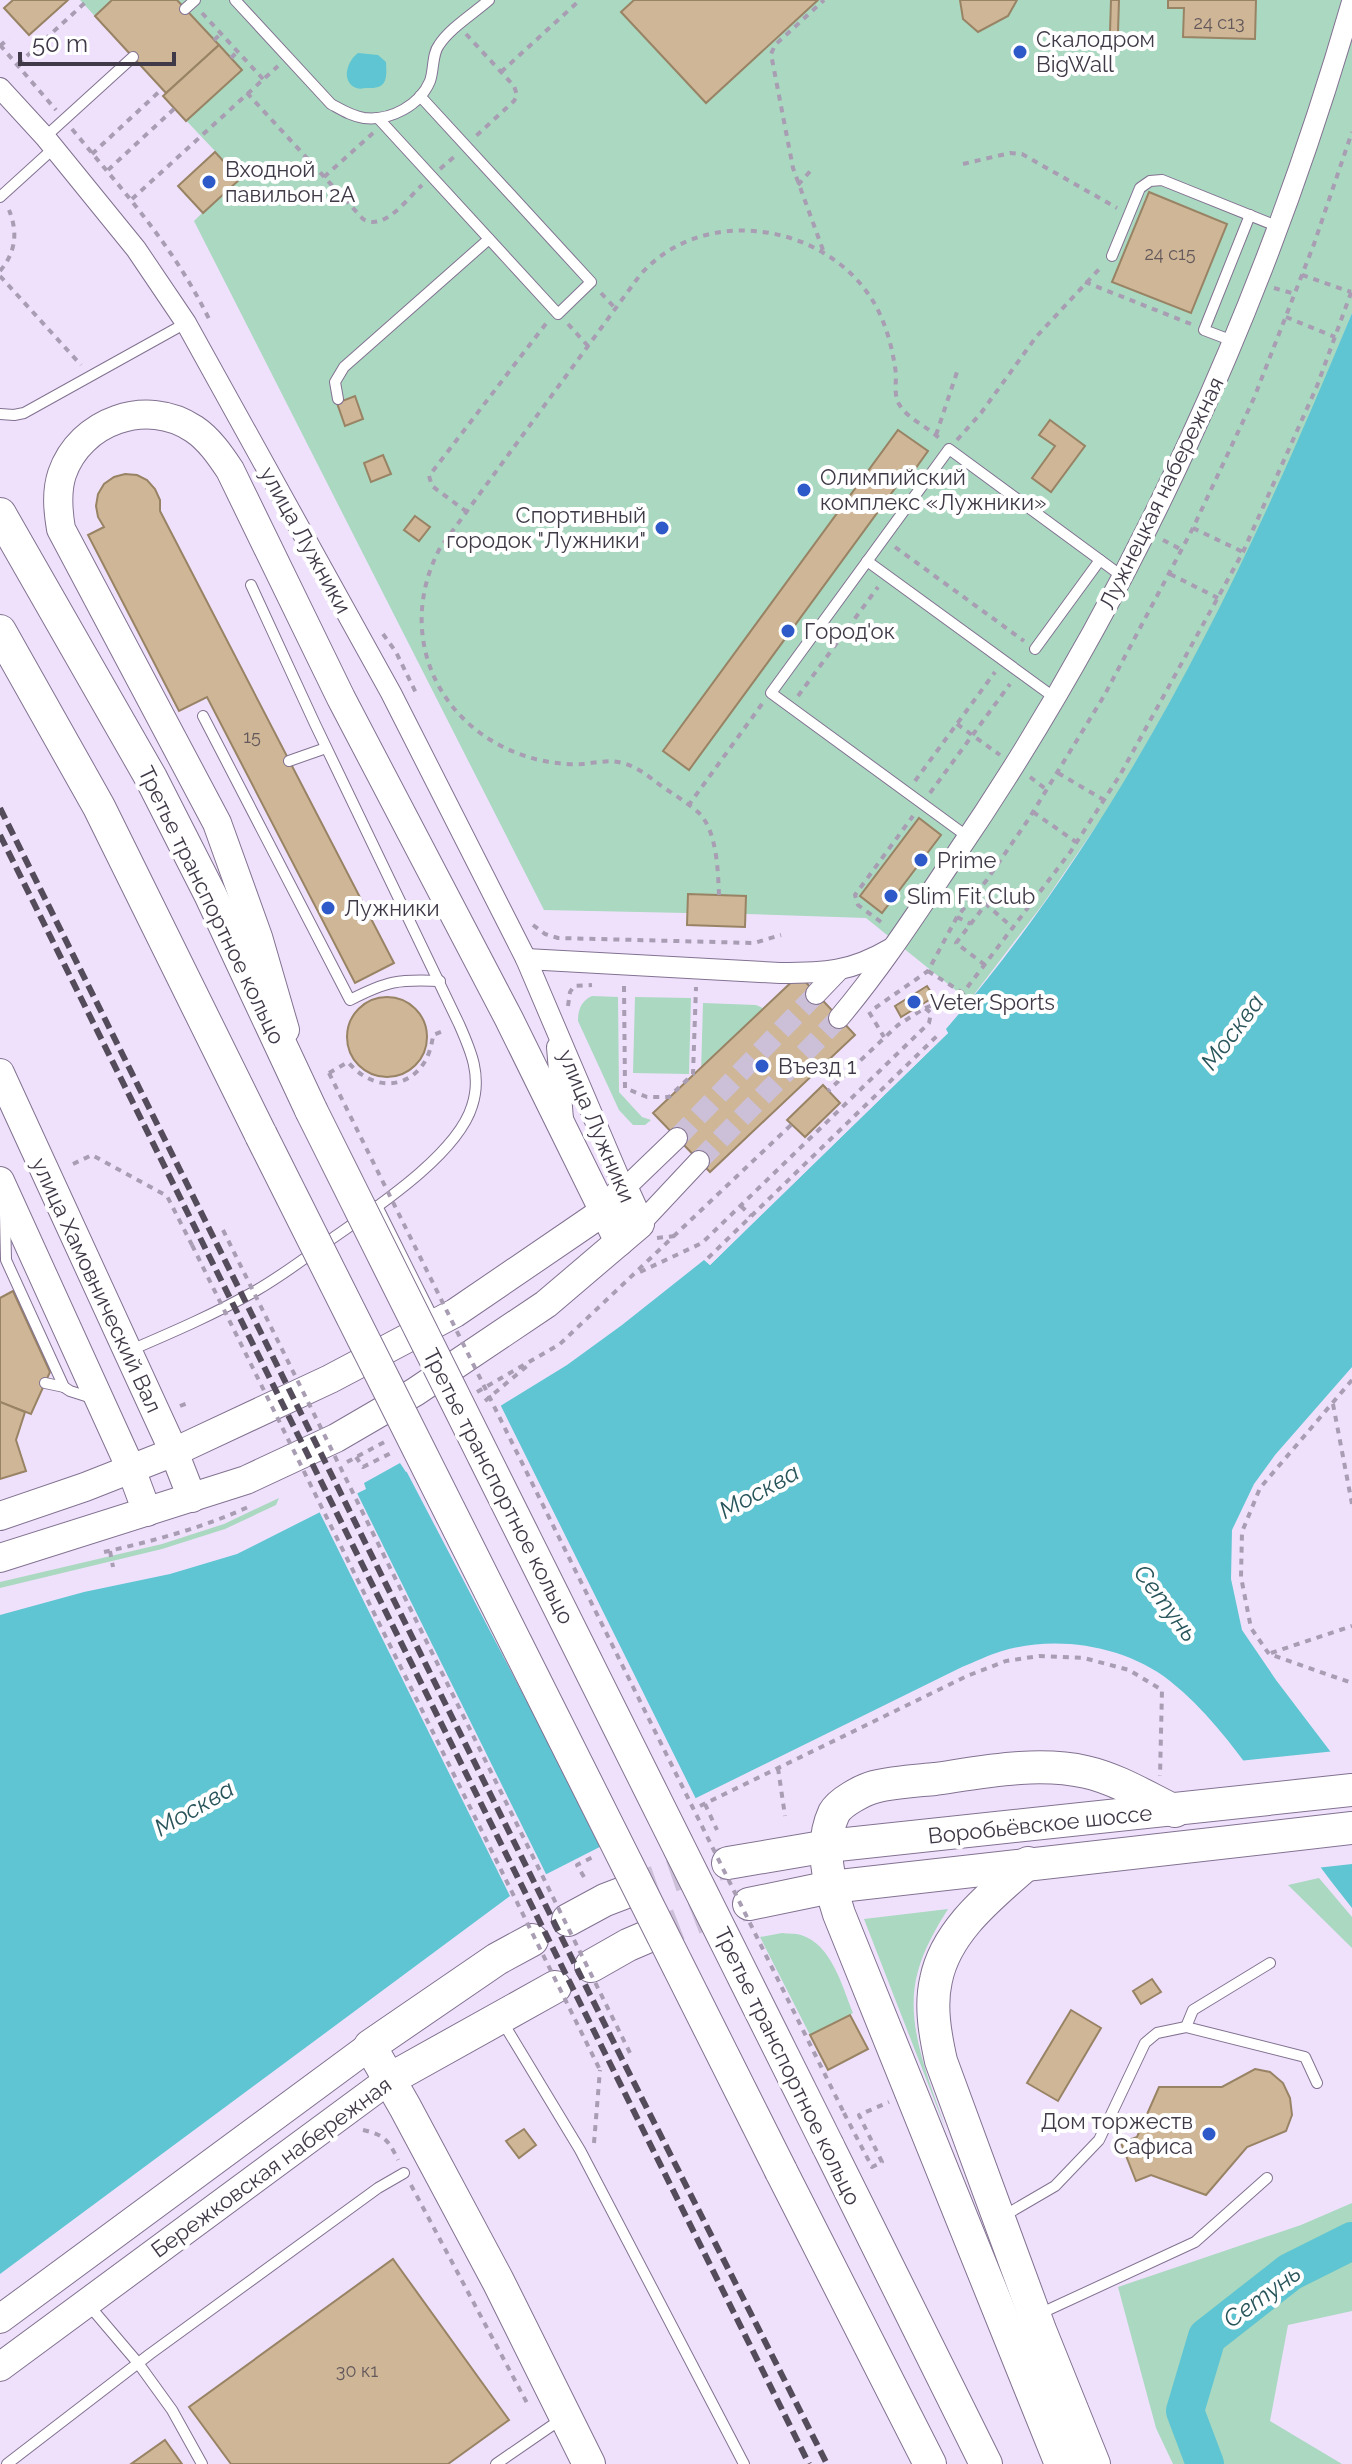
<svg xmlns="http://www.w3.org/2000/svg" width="1352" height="2464" viewBox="0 0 1352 2464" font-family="Raleway,sans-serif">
<rect width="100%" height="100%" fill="#efe1fc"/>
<g fill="#aad8c0">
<path d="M80,0H1352V313L1303,433L1251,548L1182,681L1116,797L1043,904L969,1001L866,918L746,914L745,927L687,925V913L544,910L194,221L203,212L178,186L215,151L163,96L166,93Z"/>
<path d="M592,996L618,997L619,1092L642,1117L651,1120L645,1125H633L619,1110L578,1021C578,1010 581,1001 592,996Z"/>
<path d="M635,997L691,998L689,1074L633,1073Z"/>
<path d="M703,1003L756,1005L765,1009L701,1073Z"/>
<path d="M279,1498L276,1505L225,1529L162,1549L0,1588V1582L162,1544L224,1524Z"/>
<path d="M1319,1878L1352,1917V1948L1288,1885Z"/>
<path d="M948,1909C936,1928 924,1949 918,1971C903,2023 930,2081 946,2130L864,1919Z"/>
<path d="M782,1933C788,1934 795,1933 801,1935C832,1945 842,1986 853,2013L810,2035L760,1937Z"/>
<path d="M1352,2203V2311L1288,2325L1270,2421L1342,2464H1173L1156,2428L1118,2287L1301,2225Z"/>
</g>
<g fill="#5fc5d2">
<path d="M358,53L378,55L386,62C387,79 387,89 368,88C362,88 360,90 354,87C341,79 348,60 358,53Z"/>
<path d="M1352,313V1367L1275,1455L1254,1484L1232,1530L1231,1579L1242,1630L1276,1680L1352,1780V1908C1323,1872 1296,1834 1269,1796C1240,1755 1209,1712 1170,1681C1124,1645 1056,1635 1002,1651C988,1655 975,1662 962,1667L696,1798L525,1885L0,2274V1615L84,1592L170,1574L237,1554L366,1489L364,1483L400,1463L406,1472L494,1423L489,1413L567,1365L622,1325L704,1260L710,1265L948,1033L946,1029C1127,819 1247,568 1352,313Z"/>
</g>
<g fill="#efe1fc">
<path d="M942,1027L948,1033L710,1265L702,1257L706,1256L710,1260L943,1032Z"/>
<path d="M499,1402L697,1801L604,1849L400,1459L407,1467L489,1421L485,1411Z"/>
<path d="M355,1489L548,1878L512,1900L318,1509Z"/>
<path d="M1336,1751L1352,1773V1864L1316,1868L1239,1761Z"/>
</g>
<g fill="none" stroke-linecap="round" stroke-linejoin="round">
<path stroke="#5fc5d2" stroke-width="38" d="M1205,2464L1185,2411L1207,2337L1290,2272L1352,2241"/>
</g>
<g fill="#ceb697" stroke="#998365" stroke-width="2">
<path d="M13,0H68L29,35L4,8Z"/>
<path d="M112,0H177L219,45L166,93L95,16Z"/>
<path d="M634,0H818L706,103L621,12Z"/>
<path d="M960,0H1017L1008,16L978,32L963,19Z"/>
<path d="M1111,0H1119L1118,32H1110Z"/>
<path d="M1168,0H1256L1255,39L1183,37L1184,8H1168Z"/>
<path d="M219,45L242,70L186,121L163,96Z"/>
<path d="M215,152L240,179L203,213L178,186Z"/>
<path d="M1149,192L1227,224L1191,313L1112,282Z"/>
<path d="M355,396L363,419L345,426L337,403Z"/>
<path d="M1050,420L1085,446L1051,492L1032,478L1055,446L1039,435Z"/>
<path d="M898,430L928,451L903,486L899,483L689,770L663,751Z"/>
<path d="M383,455L391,474L371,482L364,463Z"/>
<path d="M125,474L137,475L147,480L155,489L160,500V511L394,963L355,983L207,697L179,711L88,535L104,527L98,517L96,506L98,494L104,484L114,477Z"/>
<path d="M415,516L430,527L419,541L404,530Z"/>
<path d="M919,818L941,835L882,913L860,896Z"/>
<path d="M688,894L746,896L745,927L687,925Z"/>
<path d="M799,975L855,1035L710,1172L653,1113Z"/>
<path d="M927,986L934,997L901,1017L895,1006Z"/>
<circle cx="387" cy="1037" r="40"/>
<path d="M823,1085L840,1103L805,1137L787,1120Z"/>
<path d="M13,1291L50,1372L31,1414L0,1402V1298Z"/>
<path d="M0,1402L25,1412L16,1440L26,1471L0,1479Z"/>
<path d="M1152,1979L1161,1992L1141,2004L1133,1991Z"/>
<path d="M1071,2010L1101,2028L1058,2101L1027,2083Z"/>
<path d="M850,2015L868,2049L828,2070L810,2035Z"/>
<path d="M1255,2069L1270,2072L1283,2083L1290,2098L1292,2115L1286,2131L1247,2147L1206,2195L1151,2175L1136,2181L1121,2143L1137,2137L1159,2087H1222Z"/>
<path d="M524,2129L536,2145L519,2158L506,2141Z"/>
<path d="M393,2259L509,2420L448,2464H231L189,2407Z"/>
<path d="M165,2440L182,2464H131Z"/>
</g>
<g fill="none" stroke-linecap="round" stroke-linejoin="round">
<g stroke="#ccbfd8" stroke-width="20" stroke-dasharray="20 10" stroke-linecap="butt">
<path d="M677,1138L816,994"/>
<path d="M699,1161L839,1018"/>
</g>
<g stroke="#ccbfd8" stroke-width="32" stroke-dasharray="32 16" stroke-linecap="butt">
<path d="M626,1892L692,1869L728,1863"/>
<path d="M649,1936L708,1913L749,1904"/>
</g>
<defs>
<g id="lane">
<path d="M235,0L331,104C342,110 351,116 364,118C391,121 420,105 430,81C434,70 432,54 439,45C450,28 473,14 489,0"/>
<path d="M185,9L195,0"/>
<path d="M378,118L558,314L591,282L420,96"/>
<path d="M45,137L133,57"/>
<path d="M0,197L54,148"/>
<path d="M1112,256L1140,188L1150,181L1162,180L1279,227"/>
<path d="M1233,341L1204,330L1250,215"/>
<path d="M338,399L335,382L344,367L489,239"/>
<path d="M0,414L14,415L24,413L186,323"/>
<path d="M867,561L1055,698"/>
<path d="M1035,649L1100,560L1123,577"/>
<path d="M203,716L350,1000C387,981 398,979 440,981"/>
<path d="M289,761L326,748"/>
<path d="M968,837L771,693L949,449L1100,560"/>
<path d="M377,1206L435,1322"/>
<path d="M5,1214L6,1260L64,1387L70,1391L92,1398"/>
<path d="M131,1350C173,1332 217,1313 257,1290C283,1275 308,1256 333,1238C374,1209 457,1155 472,1106C482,1076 471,1051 459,1024L315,724L251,585"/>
<path d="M45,1383L64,1387"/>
<path d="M502,2021L580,2150L744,2464"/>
<path d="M1186,2027L1193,2010L1270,1963"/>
<path d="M1002,2217L1055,2186L1099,2140L1145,2043L1157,2033L1186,2027L1305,2057L1317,2083"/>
<path d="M87,2303L138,2363L172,2410L202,2464"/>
<path d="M1037,2315L1195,2242L1267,2178"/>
<path d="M7,2464L150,2354L378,2188L404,2173"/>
<path d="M496,2464L560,2420"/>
</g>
<g id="street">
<path d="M0,88L45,137L136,249L186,323L391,693L526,959L624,1189L677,1138"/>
<path d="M526,959L780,973C825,973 851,972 890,949"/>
<path d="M816,994L839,970"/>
<path d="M839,1018C882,967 918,911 955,856C1133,595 1265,304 1352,2"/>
<path d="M557,1047L563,1119"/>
<path d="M640,1224L699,1161"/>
</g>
<g id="secondary">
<path d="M285,1030L258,937L217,823L61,529C58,511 56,492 62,474C80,421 147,397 194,429C209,439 220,455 230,470L341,698L509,1019L619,1242"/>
<path d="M0,1073L174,1452L192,1498"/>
<path d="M0,1181L131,1469L147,1512"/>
<path d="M0,1516L85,1487L174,1452L330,1379L455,1313L603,1212L624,1189L640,1224L546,1304L415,1392L336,1438L246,1480L0,1558"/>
<path d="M0,2319L370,2046"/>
<path d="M0,2367L390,2079"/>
</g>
<g id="primary">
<path d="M0,514L151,778L210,894L311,1110"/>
<path d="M0,631L99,807L261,1135"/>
<path d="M728,1863L828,1846L1352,1790"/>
<path d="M1028,1863C992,1895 946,1930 936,1980C930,2006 935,2034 941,2061L1040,2330L1094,2464"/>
<path d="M749,1904L831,1887L1352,1828"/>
<path d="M568,1920L605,1900L626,1892"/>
<path d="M532,1940L497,1959L370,2046L405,2107L498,2281L589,2464"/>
<path d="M591,1966L628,1945L649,1936"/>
<path d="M390,2079L555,1987"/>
<path d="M828,2146L986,2464"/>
<path d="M781,2171L930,2464"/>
<path d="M1061,2464L839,1914C829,1883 819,1845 834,1813C840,1802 863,1790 874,1787C894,1782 915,1781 935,1779C983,1772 1037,1761 1086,1772C1117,1779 1146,1797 1175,1811"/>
</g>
</defs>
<use href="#lane" stroke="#827291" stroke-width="12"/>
<use href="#street" stroke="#827291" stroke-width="22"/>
<use href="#secondary" stroke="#827291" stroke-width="30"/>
<use href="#primary" stroke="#827291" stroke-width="34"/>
<g stroke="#a89db3" stroke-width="4" stroke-dasharray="6 6" stroke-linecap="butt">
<path d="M202,13L263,79"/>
<path d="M466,34L514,86L517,95L514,101L476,136"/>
<path d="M214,40L221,34"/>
<path d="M0,45L56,110"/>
<path d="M0,46L9,38"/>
<path d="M231,58L237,52"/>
<path d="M18,64L88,0"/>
<path d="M501,72L580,0"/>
<path d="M247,93L363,219C384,232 407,199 422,185"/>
<path d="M72,129C123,191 173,245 209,319"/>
<path d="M92,154L162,89"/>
<path d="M963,164L1010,153L1022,154L1117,208"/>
<path d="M440,169L455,156"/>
<path d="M108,170L175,108"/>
<path d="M324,177L373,133"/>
<path d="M798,185L813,168"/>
<path d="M132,199L278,66"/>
<path d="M823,250L793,168L771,54L775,45L824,0"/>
<path d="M0,271C16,252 18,232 9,210"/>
<path d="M1302,275L1351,292"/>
<path d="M0,276L81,365"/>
<path d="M1085,282L1191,324"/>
<path d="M1274,288L1295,294"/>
<path d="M601,293L615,308"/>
<path d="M1286,317L1335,337"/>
<path d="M568,324L588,346"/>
<path d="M936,435L958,369"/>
<path d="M957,440L981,413L1036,337L1102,266"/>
<path d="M467,512L432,486L429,476L548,321"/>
<path d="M1193,528L1243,552"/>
<path d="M1163,540L1182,550"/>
<path d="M895,547L1024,641"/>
<path d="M1170,574L1218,598"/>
<path d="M383,634L396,652L416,693"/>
<path d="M798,696L878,587"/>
<path d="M957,724L1000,755"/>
<path d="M1058,773L1104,800"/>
<path d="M1030,777L1047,790"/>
<path d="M915,781L995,672"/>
<path d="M930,793L1010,684"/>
<path d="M688,806L762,704"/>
<path d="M1033,812L1076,842"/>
<path d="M719,895C718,871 717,831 699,813C688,803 673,794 660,785C647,775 635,765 618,762C606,760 594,763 582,764C564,765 544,762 528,757C436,728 395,633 440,548L640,275C705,201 834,224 878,310C888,331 893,351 896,374C896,384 894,396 899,404C907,419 929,427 941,440"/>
<path d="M957,917L971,924"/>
<path d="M881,922L858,905L855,895L913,816"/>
<path d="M533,925L545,934L558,938L754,943L781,935"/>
<path d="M985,965L956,943L986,904L1013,928"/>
<path d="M928,971L963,993"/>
<path d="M624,986L625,1088L647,1097H669L693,1074L696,987"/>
<path d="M568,1006L570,992L574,986L592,985"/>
<path d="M875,1008L928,971L957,917L986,881L1028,820L1104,696L1193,528L1254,398L1314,244L1352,132"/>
<path d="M925,1008L963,993L1071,851L1120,775L1243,552L1317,386L1352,290"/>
<path d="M869,1012L884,1037"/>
<path d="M329,1073L348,1062C380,1100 428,1085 433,1035L446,1030"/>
<path d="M73,1164L92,1155L167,1196L192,1245"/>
<path d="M741,1206L751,1216"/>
<path d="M657,1238L675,1236"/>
<path d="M708,1258L939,1034"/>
<path d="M640,1272L702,1243L929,1023L931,1013L925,1008L898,1025L828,1091"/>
<path d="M1352,1380L1260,1488L1242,1532L1241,1577L1251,1628L1269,1654L1352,1683"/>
<path d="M477,1392L560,1344L792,1124"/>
<path d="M485,1401L527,1366"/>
<path d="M1333,1404L1352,1504"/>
<path d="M180,1406L190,1402"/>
<path d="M356,1457L363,1467L393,1452"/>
<path d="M347,1462L388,1440"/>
<path d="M110,1551L113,1567"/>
<path d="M104,1552C153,1541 202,1528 248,1507"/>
<path d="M1271,1653L1352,1626"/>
<path d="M778,1768L785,1816"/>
<path d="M705,1804L717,1830"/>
<path d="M700,1806L967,1676L1006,1661L1039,1656L1084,1658L1129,1670L1162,1690L1160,1776"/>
<path d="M584,1877L577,1865L595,1856"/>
<path d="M844,2113L872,2167L882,2162L859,2115L889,2102"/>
<path d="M363,2130C384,2135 388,2139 398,2160"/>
<path d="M594,2143L600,2070"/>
<path d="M411,2185L527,2403"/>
</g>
<use href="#lane" stroke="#fff" stroke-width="10"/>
<use href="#street" stroke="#fff" stroke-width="20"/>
<use href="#secondary" stroke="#fff" stroke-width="28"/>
<use href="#primary" stroke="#fff" stroke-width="32"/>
<g stroke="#544c5b" stroke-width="6" stroke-dasharray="12 6" stroke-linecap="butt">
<path d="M0,808L622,2059L827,2464"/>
<path d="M0,835L809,2464"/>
</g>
<defs>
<g id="primary-bridge">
<path d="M311,1110L828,2146"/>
<path d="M261,1135L781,2171"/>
</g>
</defs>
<use href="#primary-bridge" stroke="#827291" stroke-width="34" stroke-linecap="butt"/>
<g stroke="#a89db3" stroke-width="4" stroke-dasharray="6 6" stroke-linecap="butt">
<path d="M329,1073L844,2113"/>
<path d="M223,1230L631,2055"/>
<path d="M192,1245L600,2070"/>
</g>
<use href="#primary-bridge" stroke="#fff" stroke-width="32"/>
</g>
<g fill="#2e5ac9" stroke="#fff" stroke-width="3">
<circle cx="1020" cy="52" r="8"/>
<circle cx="209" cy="182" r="8"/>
<circle cx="804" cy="490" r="8"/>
<circle cx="662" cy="528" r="8"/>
<circle cx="788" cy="631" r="8"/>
<circle cx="921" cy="860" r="8"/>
<circle cx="891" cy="896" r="8"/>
<circle cx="328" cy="908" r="8"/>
<circle cx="914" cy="1002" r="8"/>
<circle cx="762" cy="1066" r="8"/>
<circle cx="1209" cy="2134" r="8"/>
</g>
<g text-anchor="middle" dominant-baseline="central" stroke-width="8" stroke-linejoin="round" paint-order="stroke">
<g font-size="18" fill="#64585b">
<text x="1219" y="22">24 с13</text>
<text x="1170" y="253">24 с15</text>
<text x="252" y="736">15</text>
<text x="357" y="2370">30 к1</text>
</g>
<g font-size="22" fill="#403947" stroke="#fff" text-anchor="start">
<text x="1036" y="39">Скалодром<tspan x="1036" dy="25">BigWall</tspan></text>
<text x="225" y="169">Входной<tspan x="225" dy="25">павильон 2A</tspan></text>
<text x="820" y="477">Олимпийский<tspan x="820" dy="25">комплекс «Лужники»</tspan></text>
<text x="646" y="515" text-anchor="end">Спортивный<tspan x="646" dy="25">городок "Лужники"</tspan></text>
<text x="804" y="631">Город'ок</text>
<text x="937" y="860">Prime</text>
<text x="907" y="896">Slim Fit Club</text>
<text x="344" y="908">Лужники</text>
<text x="930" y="1002">Veter Sports</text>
<text x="778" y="1066">Въезд 1</text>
<text x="1193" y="2121" text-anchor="end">Дом торжеств<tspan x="1193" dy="25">Сафиса</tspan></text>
</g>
<g font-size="22" fill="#403947" stroke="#fff">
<text transform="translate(1161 493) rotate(-64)">Лужнецкая набережная</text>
<text transform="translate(306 540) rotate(61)">улица Лужники</text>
<text transform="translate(212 905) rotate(64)">Третье транспортное кольцо</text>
<text transform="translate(597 1126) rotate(67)">улица Лужники</text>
<text transform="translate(97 1285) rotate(65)">улица Хамовнический Вал</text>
<text transform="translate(499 1486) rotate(63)">Третье транспортное кольцо</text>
<text transform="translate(1040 1824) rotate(-6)">Воробьёвское шоссе</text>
<text transform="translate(788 2066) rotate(64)">Третье транспортное кольцо</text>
<text transform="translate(271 2167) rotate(-36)">Бережковская набережная</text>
</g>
<g font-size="24" font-style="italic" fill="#28555b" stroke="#fff">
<text transform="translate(1232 1032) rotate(-53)">Москва</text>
<text transform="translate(759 1491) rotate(-29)">Москва</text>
<text transform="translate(1166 1603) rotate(53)">Сетунь</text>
<text transform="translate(194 1808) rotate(-30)">Москва</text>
<text transform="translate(1262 2296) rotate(-36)">Сетунь</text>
</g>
</g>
<path d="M20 52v12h154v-12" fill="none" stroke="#403947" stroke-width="4"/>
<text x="32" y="52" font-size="24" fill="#403947" stroke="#ffffff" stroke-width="6" paint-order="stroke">50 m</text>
</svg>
